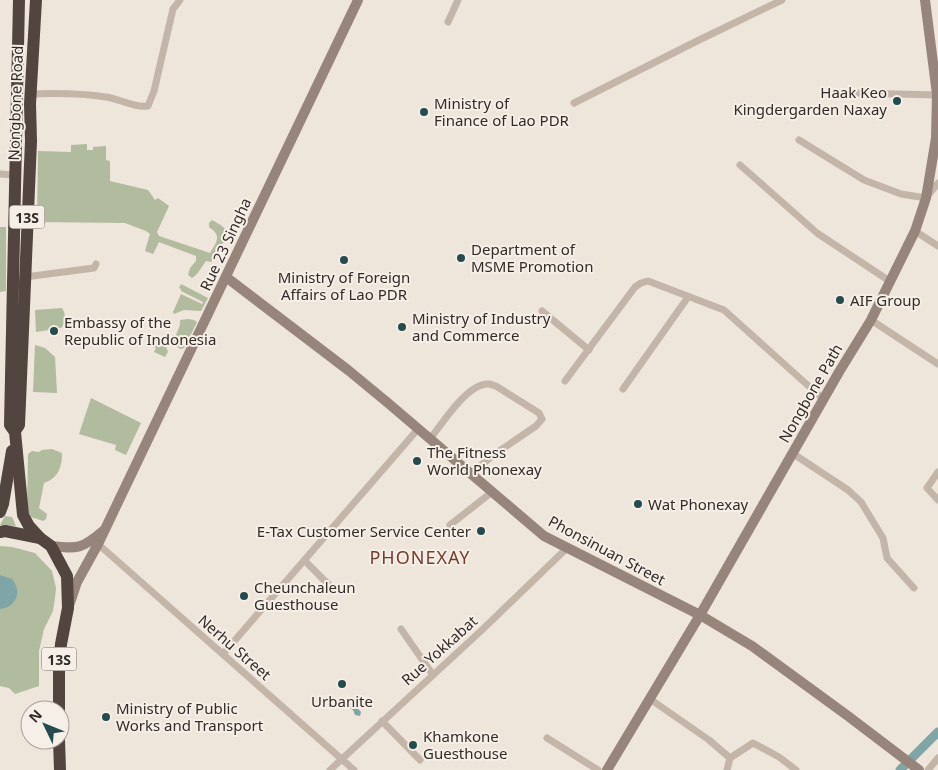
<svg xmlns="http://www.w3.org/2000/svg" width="938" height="770" viewBox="0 0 938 770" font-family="'Noto Sans',sans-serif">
<rect width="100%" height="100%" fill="#eee5db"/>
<g fill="#b1bb9d">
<path d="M87,144V150H93V147L106,146V160L110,161V181L148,190L155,200L158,198L169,206L157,232L159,236L210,253C217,241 222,236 209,227V223L212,220C218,223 227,228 228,235L211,262L206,261L197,274L192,278L188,275L190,268L196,261V256L159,242L153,254L145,251L150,234L146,231L125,223L37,222L38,151L71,152V145Z"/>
<path d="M0,227H6V291L0,292Z"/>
<path d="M181,284L208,298L201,311L184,310L174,314L173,312L181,294L202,304L203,302L181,291V289L179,288Z"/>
<path d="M62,308C66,313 66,324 61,328L36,332L35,310Z"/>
<path d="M188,319L194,320L197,322L184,348L180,349L173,342L172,335H176L180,325V320Z"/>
<path d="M156,338L159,340L163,338L168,352L165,357L154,352L156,348L152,346Z"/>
<path d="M35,345L45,348L55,357L57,393L33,392Z"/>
<path d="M91,398L141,423L126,455L115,450L116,445L79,434Z"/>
<path d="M52,449L62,453C62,468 58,478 44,483L39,508L47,514L46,519L43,521L31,517L27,510L28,454L32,451L39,452L42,450Z"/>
<path d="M5,516L12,517L16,526L0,525Z"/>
<path d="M0,546L12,547L35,553L52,571L56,588L55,598L53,611L44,629L39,651V686L15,694L9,688L0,686Z"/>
</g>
<g fill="#7ea6a7">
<path d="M0,575L12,579C22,591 17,607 0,609Z"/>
<path d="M349,699L361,712L360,716L355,715L353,710L346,705V701Z"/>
</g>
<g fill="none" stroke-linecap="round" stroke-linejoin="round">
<path stroke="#7ea6a7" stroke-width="9" d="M900,770L938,732"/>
<g stroke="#c4b5a9" stroke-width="7">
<path d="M448,22L458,0"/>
<path d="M857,93L938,95"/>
<path d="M31,94C56,93 81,93 106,97C120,99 135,108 148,106L154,91L173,9L180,0"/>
<path d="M574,103L697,41L782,0"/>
<path d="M799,140L864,180L901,194L926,198L938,183"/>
<path d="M740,165L817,233L891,282"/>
<path d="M0,174L14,175"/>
<path d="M915,231L938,246"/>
<path d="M25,277L94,268L96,264"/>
<path d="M542,311L589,350"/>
<path d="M871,320L938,364"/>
<path d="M565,381L635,287L641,283L648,281L724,310L823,399"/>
<path d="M623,389L688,297"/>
<path d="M430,439C442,424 468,382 489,384C491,384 494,386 496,386L539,413L542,419L536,426L492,456L471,474"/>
<path d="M792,453L848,490L861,502L883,538L887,558L914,588"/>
<path d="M938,472L927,488L938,500"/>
<path d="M450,525L492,492"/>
<path d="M98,544L354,770"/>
<path d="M305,561L332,588"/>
<path d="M401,629L433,675"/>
<path d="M223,654L418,429"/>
<path d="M650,699L709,740L730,758L753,743L779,757L796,770"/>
<path d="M382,721L420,760"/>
<path d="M547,738L598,770"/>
<path d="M330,770L483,629L566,549"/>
<path d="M727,770L730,758"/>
<path d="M928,770L938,758"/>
</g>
<g stroke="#97857b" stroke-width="10">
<path d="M226,277L348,370L388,403L544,536L700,615L752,646L848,716L919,770"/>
<path d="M51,546C78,549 82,549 103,531"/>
<path d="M70,603L77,582L98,544L358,0"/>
<path d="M607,770L700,615L839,372L871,320L915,231L926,198L936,138L937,94L925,0"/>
</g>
<g stroke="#524540" stroke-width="12">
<path d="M19,0L10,425L15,432L23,515L29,526L40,538"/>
<path d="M15,431L19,425L31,141L30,104L36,0"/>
<path d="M0,512L3,504L12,451"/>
<path d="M0,532L5,531L40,538L51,546L67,576L68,608L61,644L59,663V710"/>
<path d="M59,740L60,770"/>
</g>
</g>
<g fill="#234c4e" stroke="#f6efe7" stroke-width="2">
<circle cx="897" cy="101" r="5"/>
<circle cx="424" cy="112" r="5"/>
<circle cx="461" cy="258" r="5"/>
<circle cx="344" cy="260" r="5"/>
<circle cx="840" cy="300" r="5"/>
<circle cx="402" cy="327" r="5"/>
<circle cx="54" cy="331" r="5"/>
<circle cx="417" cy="461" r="5"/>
<circle cx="638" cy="504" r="5"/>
<circle cx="481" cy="531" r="5"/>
<circle cx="244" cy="596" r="5"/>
<circle cx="342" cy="684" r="5"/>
<circle cx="106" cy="717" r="5"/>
<circle cx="413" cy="745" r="5"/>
</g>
<g text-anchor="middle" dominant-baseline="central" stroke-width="4" stroke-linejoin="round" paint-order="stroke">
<g fill="#f6efe7" stroke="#6d6661" stroke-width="1">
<rect x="9.5" y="205.5" width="35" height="23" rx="4"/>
<rect x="41.5" y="647.5" width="35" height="23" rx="4"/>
</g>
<g font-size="14" font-weight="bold" fill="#322b28">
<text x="27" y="217">13S</text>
<text x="59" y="659">13S</text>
</g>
<g font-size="15" fill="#322b28" stroke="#f6efe7" text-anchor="start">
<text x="887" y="92" text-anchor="end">Haak Keo<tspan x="887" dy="17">Kingdergarden Naxay</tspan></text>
<text x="434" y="103">Ministry of<tspan x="434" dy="17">Finance of Lao PDR</tspan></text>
<text x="471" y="249">Department of<tspan x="471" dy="17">MSME Promotion</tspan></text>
<text x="344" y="277" text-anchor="middle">Ministry of Foreign<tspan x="344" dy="17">Affairs of Lao PDR</tspan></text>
<text x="850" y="300">AIF Group</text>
<text x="412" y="318">Ministry of Industry<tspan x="412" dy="17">and Commerce</tspan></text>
<text x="64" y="322">Embassy of the<tspan x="64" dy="17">Republic of Indonesia</tspan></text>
<text x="427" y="452">The Fitness<tspan x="427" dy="17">World Phonexay</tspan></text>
<text x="648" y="504">Wat Phonexay</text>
<text x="471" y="531" text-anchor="end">E-Tax Customer Service Center</text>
<text x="254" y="587">Cheunchaleun<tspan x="254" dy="17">Guesthouse</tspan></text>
<text x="342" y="701" text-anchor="middle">Urbanite</text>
<text x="116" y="708">Ministry of Public<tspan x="116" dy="17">Works and Transport</tspan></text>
<text x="423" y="736">Khamkone<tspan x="423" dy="17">Guesthouse</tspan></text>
</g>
<g font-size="15" fill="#322b28" stroke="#f6efe7">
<text transform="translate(15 103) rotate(-88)">Nongbone Road</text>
<text transform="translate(225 244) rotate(-65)">Rue 23 Singha</text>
<text transform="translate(810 393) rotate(-60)">Nongbone Path</text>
<text transform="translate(607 550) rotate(28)">Phonsinuan Street</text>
<text transform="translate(235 647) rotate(41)">Nerhu Street</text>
<text transform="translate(439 650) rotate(-42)">Rue Yokkabat</text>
</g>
<g font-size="18" letter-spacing="1" fill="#763c2c" stroke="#f6efe7">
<text x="420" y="557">PHONEXAY</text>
</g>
</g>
<g transform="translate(45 725) rotate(313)"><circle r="24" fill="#f6efe7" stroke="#a8a19b"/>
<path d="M0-4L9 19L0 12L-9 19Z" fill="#234c4e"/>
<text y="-8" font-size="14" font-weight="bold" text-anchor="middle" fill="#322b28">N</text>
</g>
</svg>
